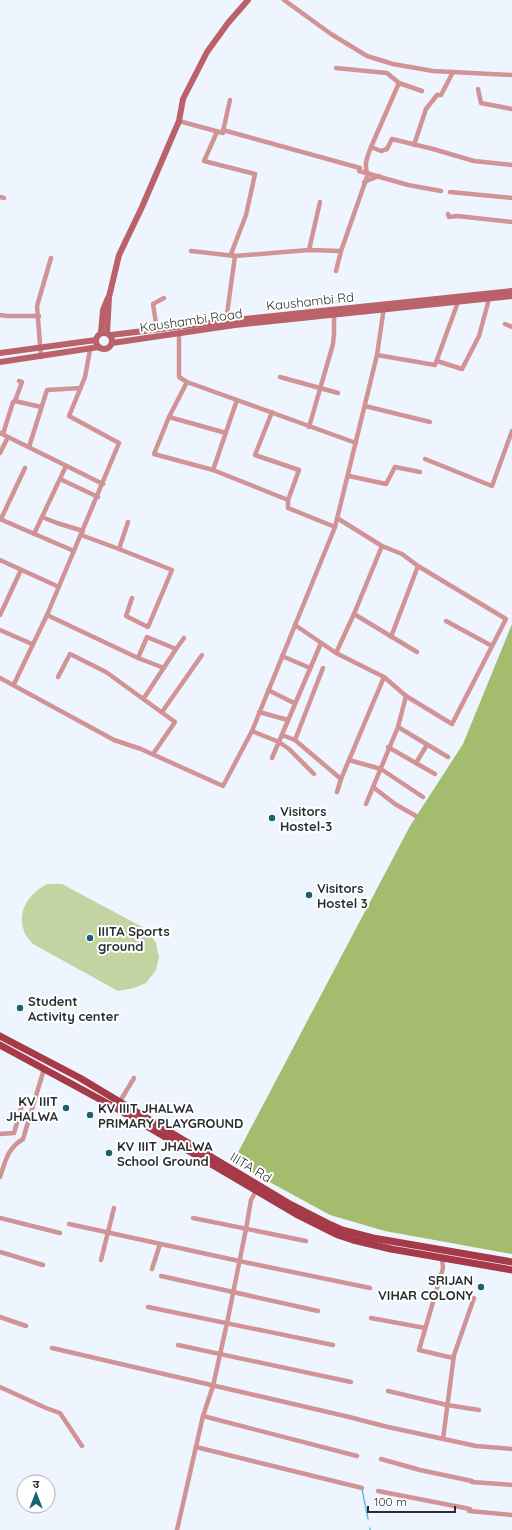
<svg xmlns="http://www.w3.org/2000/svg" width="512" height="1530" viewBox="0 0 512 1530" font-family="Quicksand,'Noto Sans Devanagari',sans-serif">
<rect width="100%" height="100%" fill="#eef5fe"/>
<path fill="#c3d3a1" d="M47,884H62L146,929L156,943L159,957L156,970L146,983L134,988L118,991L33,944C30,940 25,936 24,931C17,910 29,894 47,884Z"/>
<path fill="#a4bc6d" d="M512,624V1254L385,1231L330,1215L233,1162L410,826L463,744Z"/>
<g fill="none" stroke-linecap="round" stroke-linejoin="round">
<g stroke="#59c5e4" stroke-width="1.5">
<path d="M362,1489L368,1519"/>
<path d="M370,1528V1530"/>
</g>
<g stroke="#d19396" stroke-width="4.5">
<path d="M284,0L331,34L367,56L393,64L433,71L512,75"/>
<path d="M336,68L387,73L399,83L371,147"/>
<path d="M399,83L422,91"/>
<path d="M478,89L481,103L512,109"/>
<path d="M179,121L223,133V130L360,168L359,171L408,185L441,191"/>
<path d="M223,131L230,100"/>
<path d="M217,132L204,161L255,174L246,215L231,254L235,256L226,321"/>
<path d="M414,145L426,109L437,95H441L453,72"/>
<path d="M364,182L379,176"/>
<path d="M450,192L512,198"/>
<path d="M0,197L4,198"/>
<path d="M448,214L449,217L457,216L512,222"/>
<path d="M309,250L320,202"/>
<path d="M191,251L235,256L309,250L341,251"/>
<path d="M336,271L341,251L368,174C363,166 368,155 371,147L381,151L387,149L392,139L433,149L474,161L512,165"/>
<path d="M0,315L7,316H39"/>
<path d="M505,324L512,327"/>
<path d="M157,330L153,304L164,298"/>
<path d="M179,333V377L187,382L356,443"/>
<path d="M377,355L435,365L458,302"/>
<path d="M41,357L37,306L51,258"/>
<path d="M437,361L462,369L479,336L489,299"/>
<path d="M280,377L338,393"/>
<path d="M187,382L169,417L154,454L213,470L288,500V508L335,527"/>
<path d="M15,401L41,407"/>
<path d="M365,406L430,422"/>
<path d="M272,412L255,455L299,470L288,500"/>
<path d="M169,417L226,433"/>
<path d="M309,427L333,344L334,333V315"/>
<path d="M0,433L103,484"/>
<path d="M0,433L3,434L13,402L15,401L22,382L19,381"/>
<path d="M29,447L47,390L81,388"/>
<path d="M0,453L8,437"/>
<path d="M425,459L492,486L512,431"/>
<path d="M213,470L237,400"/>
<path d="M349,476L386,484L395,467L420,472"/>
<path d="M60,479L98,497"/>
<path d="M42,517L57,523L83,531"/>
<path d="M0,519L74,551"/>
<path d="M1,519L25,468"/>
<path d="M34,534L66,466"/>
<path d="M81,535L119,549L172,570L148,627L126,616L132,598"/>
<path d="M119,549L128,522"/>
<path d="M0,560L59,587"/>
<path d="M354,614L417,652"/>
<path d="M0,615L21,570"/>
<path d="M47,615L138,658L147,637L176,649L184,638"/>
<path d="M446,621L492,646"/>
<path d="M295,625L336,653L384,677L406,696L452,724L506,619L418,566L402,554L382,546L337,518"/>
<path d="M0,630L32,644"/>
<path d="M391,637L418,566"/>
<path d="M336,653L354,614L382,546"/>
<path d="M282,656L310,668"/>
<path d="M138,658L164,668"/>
<path d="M323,668L295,740L341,779"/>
<path d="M58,677L70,654L106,672L175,722L153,754"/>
<path d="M0,678L114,740L141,749L223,786L252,731L335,527L377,355L384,307"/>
<path d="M14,684L47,615L119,443L69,416L85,377L90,350"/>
<path d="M268,690L294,703"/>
<path d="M144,698L176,649"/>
<path d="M162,712L202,655"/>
<path d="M259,712L288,720"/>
<path d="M398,727L448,757"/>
<path d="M252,731L279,742L289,749L314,774"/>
<path d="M282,735L295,740"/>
<path d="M388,747L435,774"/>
<path d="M272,758L321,643"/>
<path d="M349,760L381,769L423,797"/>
<path d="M416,763L427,745"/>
<path d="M373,787L395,804L416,816"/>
<path d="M337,792L341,779L384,677"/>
<path d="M366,804L398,727L406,696"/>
<path d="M119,1103L134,1078"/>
<path d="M0,1134L14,1133L23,1102"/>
<path d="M0,1177C6,1160 7,1149 23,1139L44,1069"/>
<path d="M0,1218L60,1233"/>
<path d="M193,1218L306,1241"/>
<path d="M69,1224L239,1261L370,1288"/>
<path d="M0,1252L43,1265"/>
<path d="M442,1258L443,1268L419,1350L453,1358"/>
<path d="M101,1260L114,1208"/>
<path d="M152,1269L160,1244"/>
<path d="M161,1276L318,1311"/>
<path d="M148,1307L333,1345"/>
<path d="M0,1317L26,1326"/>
<path d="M371,1318L425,1328"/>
<path d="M178,1345L351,1382"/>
<path d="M52,1348L345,1416L388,1427L476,1446L512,1449"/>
<path d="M0,1387L46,1408L60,1413L82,1446"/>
<path d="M388,1391L447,1405L479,1410"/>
<path d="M203,1416L357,1456"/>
<path d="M443,1439L454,1355L474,1298"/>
<path d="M196,1447L362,1488"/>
<path d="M381,1459L420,1470L472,1481"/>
<path d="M472,1482L512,1485"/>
<path d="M378,1491L470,1509"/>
<path d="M469,1511L512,1515"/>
<path d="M177,1530L203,1416L213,1386L227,1323L246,1229L251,1200L256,1191"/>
</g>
<g stroke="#ba6169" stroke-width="6">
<circle cx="104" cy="341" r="8"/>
<path d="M101,333L103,310L108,298"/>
<path d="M107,333L109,297L119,255L142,207L179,121L183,99L207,52L228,23L248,0"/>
<path d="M111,335L226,321L512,291"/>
<path d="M112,343L235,325L512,296"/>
<path d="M0,353L96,340"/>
<path d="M0,362L99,347"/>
</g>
<g stroke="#a73a49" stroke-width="7">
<path d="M0,1036L80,1078L288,1203L331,1225L342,1230L373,1238L512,1262"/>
<path d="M0,1045L116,1108L296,1214L338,1235L353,1240L391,1249L512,1270"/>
</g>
</g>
<g fill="#1a6271" stroke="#fff" stroke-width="1.5">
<circle cx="272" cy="818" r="4"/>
<circle cx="309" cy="895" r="4"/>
<circle cx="90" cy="938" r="4"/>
<circle cx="20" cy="1008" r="4"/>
<circle cx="66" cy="1108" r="4"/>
<circle cx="90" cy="1115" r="4"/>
<circle cx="109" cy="1153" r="4"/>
<circle cx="481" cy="1287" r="4"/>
</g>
<g text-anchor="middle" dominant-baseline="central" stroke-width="4" stroke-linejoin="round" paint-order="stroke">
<g font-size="13" fill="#2b2e31" stroke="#fff">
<text transform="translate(310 301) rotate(-6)">Kaushambi Rd</text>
<text transform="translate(191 320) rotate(-8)">Kaushambi Road</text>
<text transform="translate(251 1167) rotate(31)">IIITA Rd</text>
</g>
<g font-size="13" font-weight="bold" fill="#2b2e31" stroke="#fff" text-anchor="start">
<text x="280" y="811">Visitors<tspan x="280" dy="15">Hostel-3</tspan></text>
<text x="317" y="888">Visitors<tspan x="317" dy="15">Hostel 3</tspan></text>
<text x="98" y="931">IIITA Sports<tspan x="98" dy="15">ground</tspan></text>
<text x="28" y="1001">Student<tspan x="28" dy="15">Activity center</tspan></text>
<text x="58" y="1101" text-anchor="end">KV IIIT<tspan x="58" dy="15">JHALWA</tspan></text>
<text x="98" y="1108">KV IIIT JHALWA<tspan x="98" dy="15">PRIMARY PLAYGROUND</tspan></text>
<text x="117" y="1146">KV IIIT JHALWA<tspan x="117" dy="15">School Ground</tspan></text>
<text x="473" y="1280" text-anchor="end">SRIJAN<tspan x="473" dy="15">VIHAR COLONY</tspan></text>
</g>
</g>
<g transform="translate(36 1494)"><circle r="19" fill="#ffffff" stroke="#aaabad"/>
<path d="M0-3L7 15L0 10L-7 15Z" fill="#1a6271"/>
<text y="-6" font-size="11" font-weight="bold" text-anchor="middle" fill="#2b2e31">उ</text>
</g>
<path d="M368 1506v6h87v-6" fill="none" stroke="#2b2e31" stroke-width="2"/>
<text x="374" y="1506" font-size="12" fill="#2b2e31" stroke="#ffffff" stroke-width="3" paint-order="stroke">100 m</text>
</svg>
